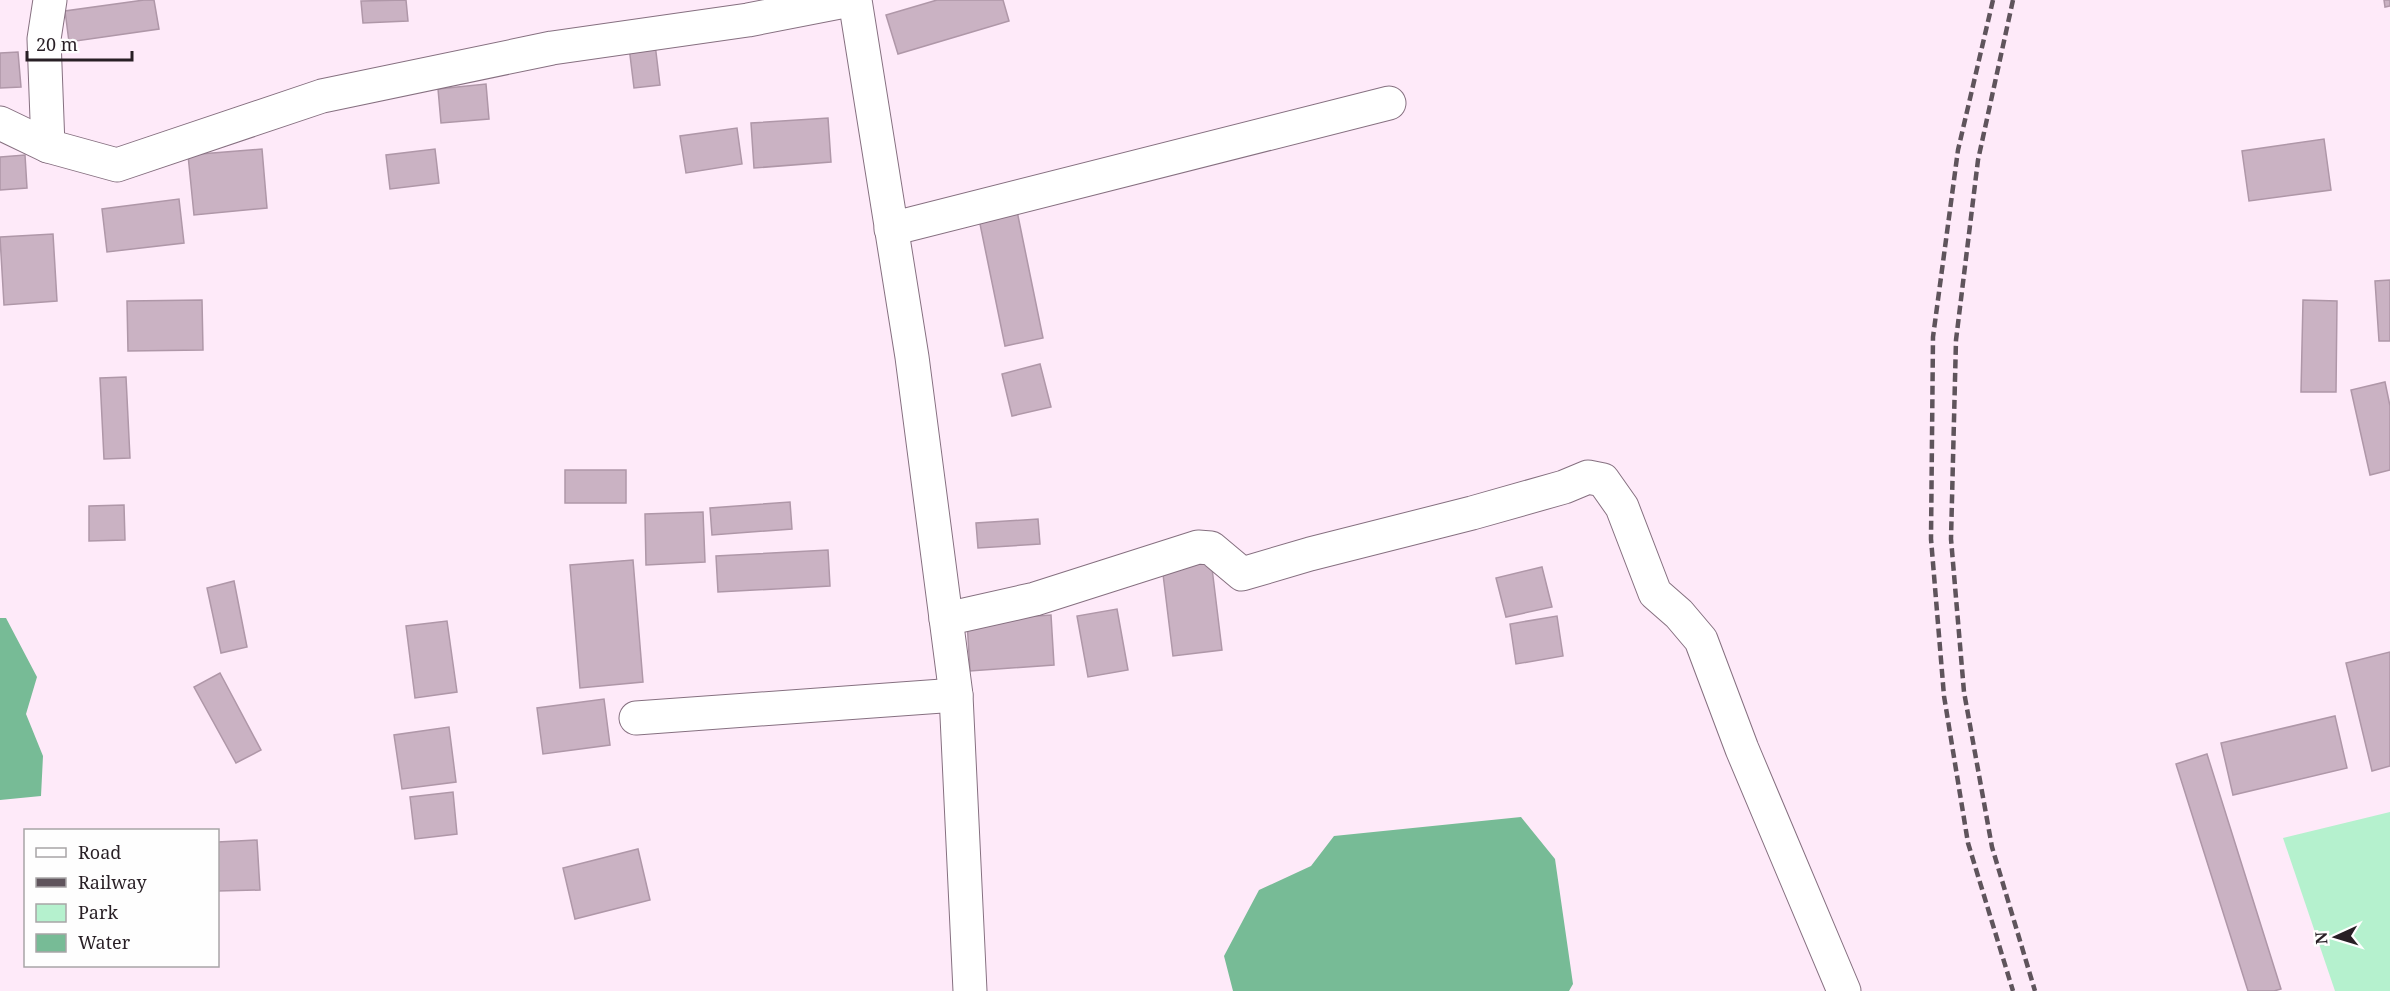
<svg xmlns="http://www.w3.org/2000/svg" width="2390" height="991" viewBox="0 0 2390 991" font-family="'Noto Serif',serif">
<rect width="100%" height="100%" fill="#feeaf9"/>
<path fill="#b5f1ce" d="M2390,812V991H2335L2283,838Z"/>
<g fill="#77bb96">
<path d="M0,618H6L37,677L26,714L43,756L41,796L0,800Z"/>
<path d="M1521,817L1555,859L1573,984L1569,991H1233L1224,956L1259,890L1311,866L1334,836Z"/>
</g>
<g fill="#cab2c3" stroke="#af97a8" stroke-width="1.5">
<path d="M144,0H154L159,29L69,42L65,11Z"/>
<path d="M406,0L408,21L363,23L361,1Z"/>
<path d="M937,0H1003L1009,21L898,54L886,15Z"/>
<path d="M2384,0H2390V6L2385,7Z"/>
<path d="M655,44L660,85L634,88L629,47Z"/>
<path d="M18,52L21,87L0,88V53Z"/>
<path d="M486,84L489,119L441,123L438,89Z"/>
<path d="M828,118L831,162L754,168L751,123Z"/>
<path d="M737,128L742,164L686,173L680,136Z"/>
<path d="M2324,139L2331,190L2249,201L2242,151Z"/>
<path d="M262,149L267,208L194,215L188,155Z"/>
<path d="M435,149L439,183L390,189L386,155Z"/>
<path d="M25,155L27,188L0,190V157Z"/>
<path d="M179,199L184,243L107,252L102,209Z"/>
<path d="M1017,211L1043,338L1005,346L979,219Z"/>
<path d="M53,234L57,301L4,305L0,237Z"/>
<path d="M2390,280V341H2379L2375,281Z"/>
<path d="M202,300L203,350L128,351L127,301Z"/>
<path d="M2303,300L2337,301L2336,392H2301Z"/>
<path d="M1040,364L1051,407L1012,416L1002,374Z"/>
<path d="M126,377L130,458L104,459L100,378Z"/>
<path d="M2385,382L2390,406V470L2370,475L2351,390Z"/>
<rect x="565" y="470" width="61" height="33"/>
<path d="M790,502L792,529L712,535L710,508Z"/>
<path d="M124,505L125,540L89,541V506Z"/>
<path d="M703,512L705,562L646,565L645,514Z"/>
<path d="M1038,519L1040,544L978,548L976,523Z"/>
<path d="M828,550L830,586L718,592L716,556Z"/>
<path d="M633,560L643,682L580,688L570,565Z"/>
<path d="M1211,560L1222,650L1173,656L1162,566Z"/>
<path d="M1542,567L1552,607L1506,617L1496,578Z"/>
<path d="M234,581L247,647L221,653L207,588Z"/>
<path d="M1117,609L1128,670L1088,677L1077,616Z"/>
<path d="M1051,615L1054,665L970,671L967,621Z"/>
<path d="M1557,616L1563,656L1516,664L1510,624Z"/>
<path d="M447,621L457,692L415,698L406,626Z"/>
<path d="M2390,652V766L2372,771L2346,663Z"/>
<path d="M220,673L261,750L236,763L194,687Z"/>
<path d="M604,699L610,745L543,754L537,708Z"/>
<path d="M2335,716L2347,768L2233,795L2221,743Z"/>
<path d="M449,727L456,782L402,789L394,735Z"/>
<path d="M2207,754L2281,989L2274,991H2248L2176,764Z"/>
<path d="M453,792L457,834L415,839L410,797Z"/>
<path d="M257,840L260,890L218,891V842Z"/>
<path d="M638,849L650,900L575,919L563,868Z"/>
</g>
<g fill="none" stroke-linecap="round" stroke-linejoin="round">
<defs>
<g id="minor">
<path d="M855,0L912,357L956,695L970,991"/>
<path d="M0,123L48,146L117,165L322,96L552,48L748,20L850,0"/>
<path d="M48,146L44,39L50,0"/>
<path d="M891,229L1389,103"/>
<path d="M946,619L1035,599L1198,547L1211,548L1242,574L1310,554L1472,513L1564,487L1588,477L1603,480L1622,507L1655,593L1679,614L1701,640L1742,749L1844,991"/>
<path d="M636,718L956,695"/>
</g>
</defs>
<use href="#minor" stroke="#867080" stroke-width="35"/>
<use href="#minor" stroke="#fff" stroke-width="33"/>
<g stroke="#5f545c" stroke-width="4.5" stroke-dasharray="9 4.5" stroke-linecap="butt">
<path d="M1993,0L1958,150L1933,337L1931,539L1944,696L1968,843L2013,991"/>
<path d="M2013,0L1978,160L1956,340L1951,539L1964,692L1992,847L2035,991"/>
</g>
</g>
<rect x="24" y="829" width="195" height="138" fill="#fefefe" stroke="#a8a5a7" stroke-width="1.5"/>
<rect x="36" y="848" width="30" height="9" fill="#ffffff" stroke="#a8a5a7" stroke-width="1.5"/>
<text x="78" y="859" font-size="18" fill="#281f25">Road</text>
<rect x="36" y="878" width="30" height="9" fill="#5f545c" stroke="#a8a5a7" stroke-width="1.5"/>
<text x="78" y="889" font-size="18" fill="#281f25">Railway</text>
<rect x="36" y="904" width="30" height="18" fill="#b5f1ce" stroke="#a8a5a7" stroke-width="1.5"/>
<text x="78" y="919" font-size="18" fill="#281f25">Park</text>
<rect x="36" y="934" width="30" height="18" fill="#77bb96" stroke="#a8a5a7" stroke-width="1.5"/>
<text x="78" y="949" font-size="18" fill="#281f25">Water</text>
<g transform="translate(2336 937) rotate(266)" stroke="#fefefe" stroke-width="4.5" paint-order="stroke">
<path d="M0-4.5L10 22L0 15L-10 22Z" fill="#281f25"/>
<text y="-9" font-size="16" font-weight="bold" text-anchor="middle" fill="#281f25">N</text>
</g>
<path d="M27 51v9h105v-9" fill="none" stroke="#281f25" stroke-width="3"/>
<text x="36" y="51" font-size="18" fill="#281f25" stroke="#fefefe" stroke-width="4.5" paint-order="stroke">20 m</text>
</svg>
